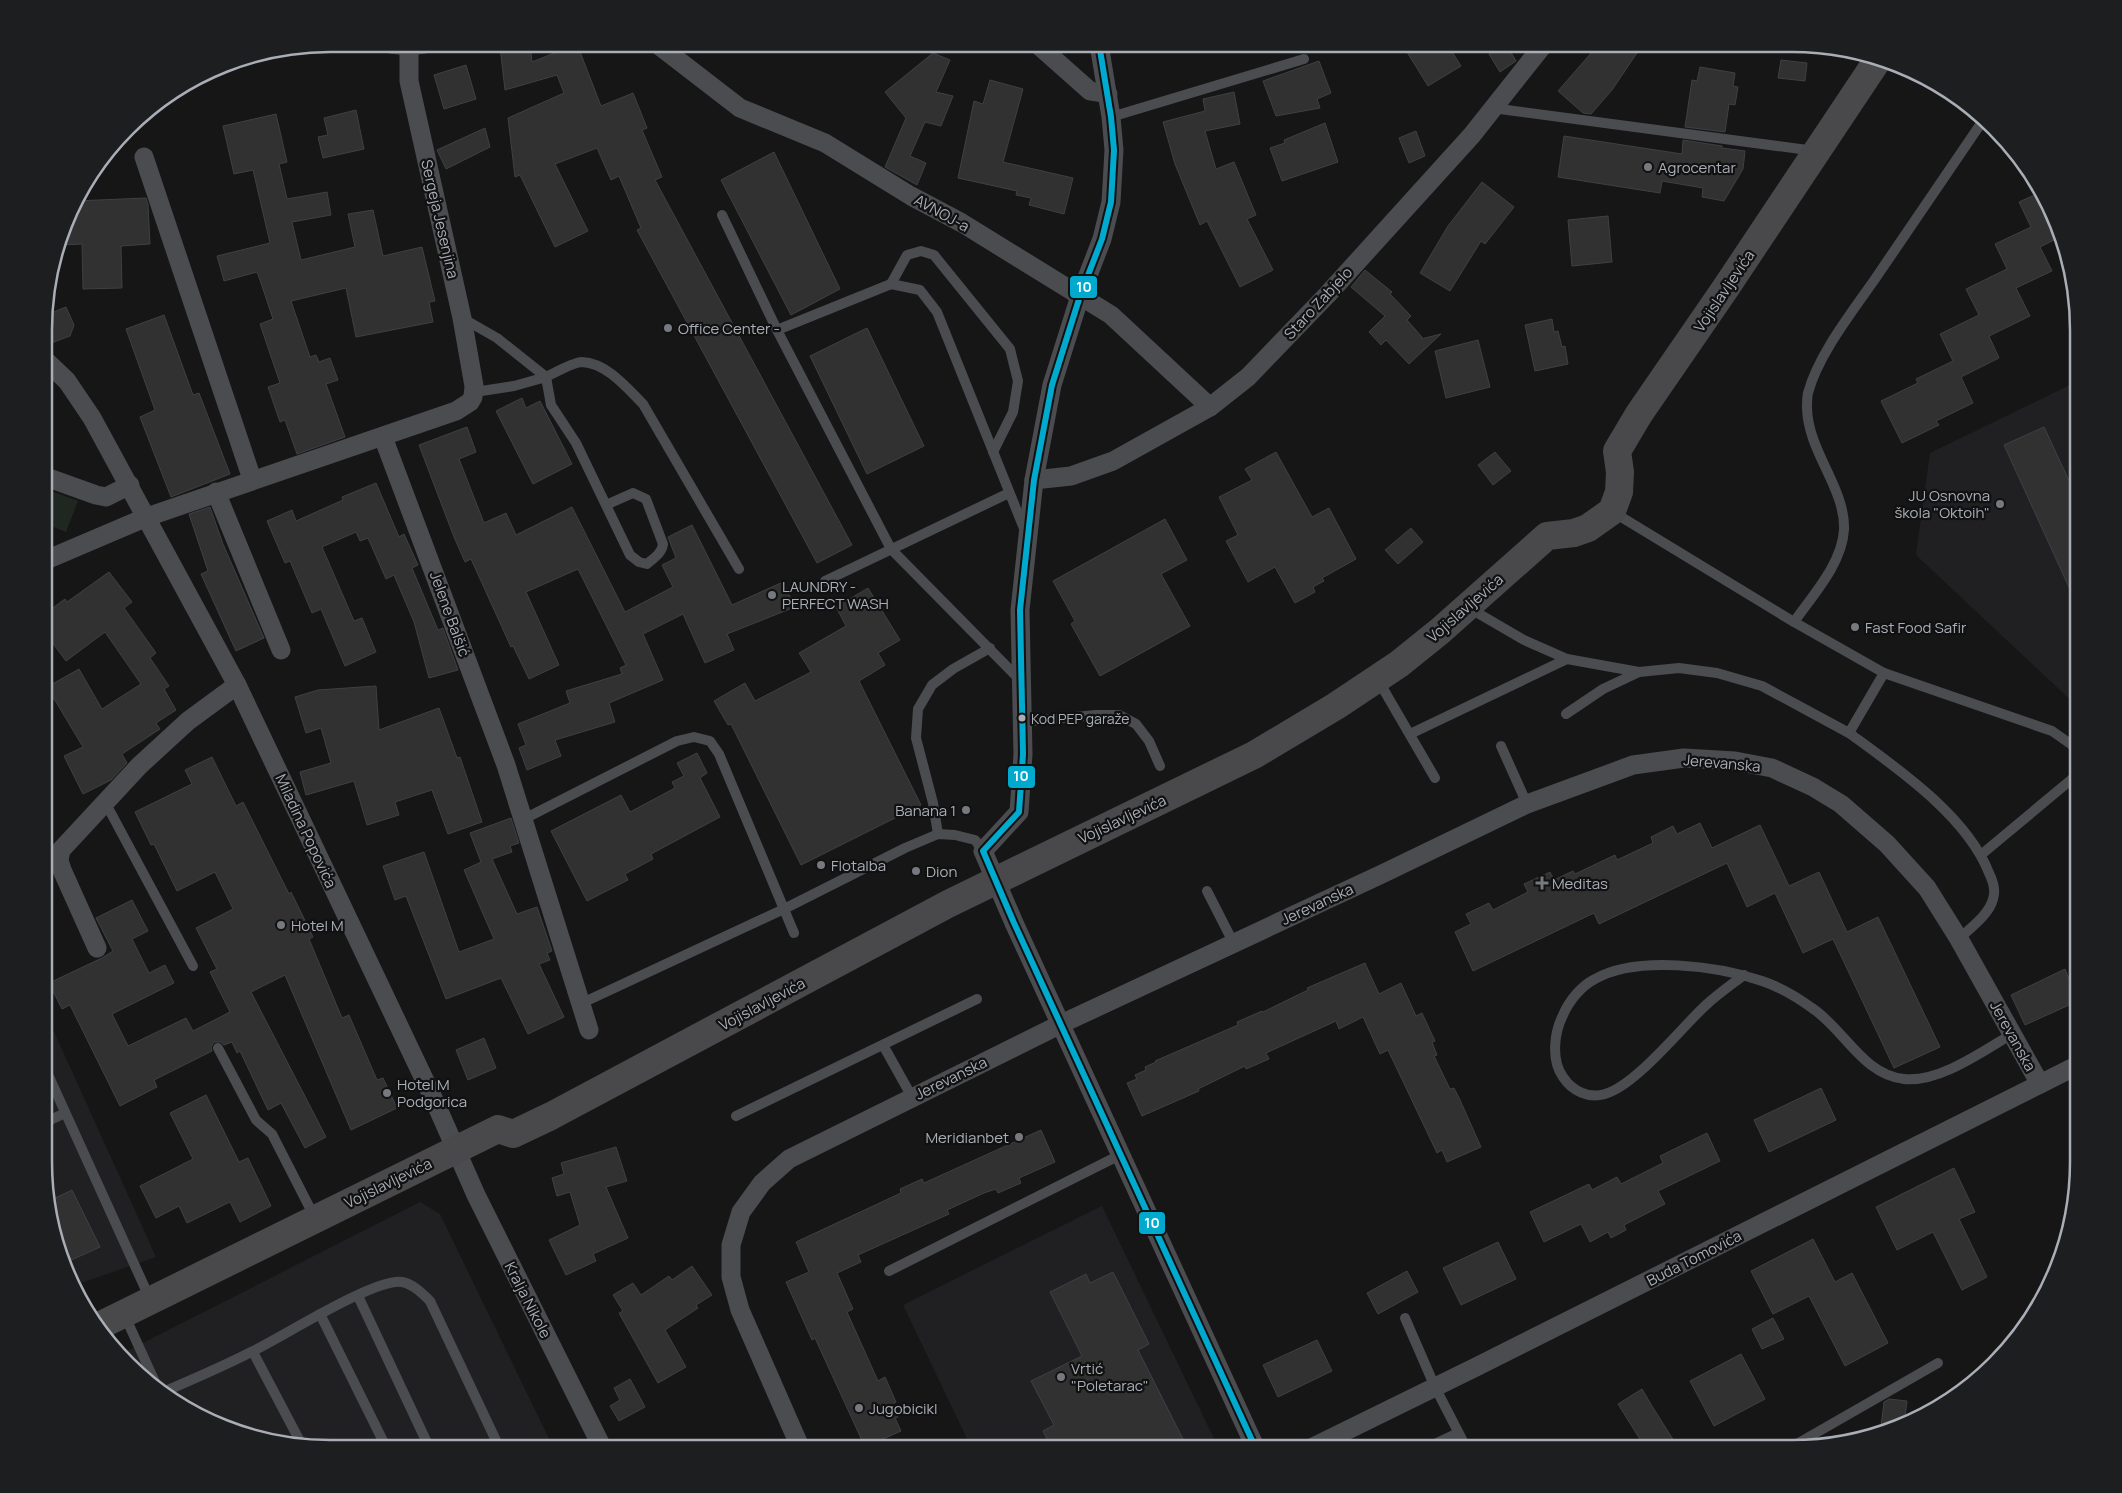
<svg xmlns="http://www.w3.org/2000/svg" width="2122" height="1493" viewBox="0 0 2122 1493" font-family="Manrope,sans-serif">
<rect width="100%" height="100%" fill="#161617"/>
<g fill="#202022">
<path d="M2078,381V707L1916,555L1930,453Z"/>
<path d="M46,1014L156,1257L75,1285L46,1200Z"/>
<path d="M420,1202L440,1214L554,1449H312L238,1434L156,1390L123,1353Z"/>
<path d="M1102,1206L1219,1449H972L903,1305Z"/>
</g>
<path fill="#202721" d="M46,489L78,501L66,532L46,524Z"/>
<g fill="#313132" stroke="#3f4043">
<path d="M530,44L532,62L577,44L601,106L633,93L647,128L642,130L662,177L655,180L852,545L817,563L637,230L641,228L619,176L611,180L597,148L555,164L588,231L555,247L520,175L515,177L508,118L564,93L557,75L505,90L500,47Z"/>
<path d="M1402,44H1447L1461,66L1428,86Z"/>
<path d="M1506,44L1516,61L1500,72L1489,54Z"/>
<path d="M1599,44H1643L1612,90L1591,114L1583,113L1558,91Z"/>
<path d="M933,53L950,60L936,92L953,96L941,126L925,122L910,156L926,163L917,185L885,167L906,118L885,92Z"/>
<path d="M1781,60L1807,63L1805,81L1778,78Z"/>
<path d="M1319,61L1331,93L1317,99L1320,108L1276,116L1263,81Z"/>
<path d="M466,65L476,99L444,109L434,75Z"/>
<path d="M1700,67L1735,73L1733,86L1738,87L1735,105L1729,104L1725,132L1685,127L1692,80L1697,81Z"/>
<path d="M990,80L1023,89L1003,162L1073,178L1064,214L1029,205L1031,198L1016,195L1017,191L958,178L974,101L983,104Z"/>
<path d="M1234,92L1240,124L1205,131L1216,169L1234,162L1256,215L1247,219L1273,270L1240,287L1207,221L1200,225L1175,164L1163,122L1205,111L1203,99Z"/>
<path d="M356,110L364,149L323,158L318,137L328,135L324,118Z"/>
<path d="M276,114L287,162L279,164L287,199L327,192L331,215L292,222L301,260L355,247L348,214L373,210L383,256L422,247L435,301L429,302L433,322L356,337L346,288L291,301L310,357L316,355L319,362L330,358L338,380L326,384L345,437L297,454L285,420L280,422L268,387L280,383L260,324L273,319L261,283L257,272L224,281L217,256L270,243L253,170L234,174L223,126Z"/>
<path d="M1325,123L1338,162L1282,181L1270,148L1285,143L1284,140Z"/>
<path d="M485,128L490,147L446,169L437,150Z"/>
<path d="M1416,131L1425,156L1409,163L1399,138Z"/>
<path d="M1564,136L1682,154L1683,140L1722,146V148L1745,151L1743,169L1724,201L1702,197L1703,188L1662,181L1660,193L1558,177Z"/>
<path d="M774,152L840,289L791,315L721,180Z"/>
<path d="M1482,182L1514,207L1485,244L1481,241L1450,291L1420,273L1448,226Z"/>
<path d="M2041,192L2049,203L2058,238L2040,247L2052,271L2016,288L2030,316L1989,336L1999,358L1961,377L1973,403L1936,421L1939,425L1902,443L1881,401L1918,383L1916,379L1953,361L1940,334L1979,315L1966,289L2007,269L1995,244L2031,227L2019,202Z"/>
<path d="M146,198L148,205L150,244L121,246L122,288L83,289L82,244L61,245L73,203L75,201Z"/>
<path d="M1608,216L1612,262L1572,266L1568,220Z"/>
<path d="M1365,270L1392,292L1390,294L1411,316L1407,320L1422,337L1421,339L1441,334L1409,364L1386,340L1381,345L1369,332L1385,316L1351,287Z"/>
<path d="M66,307L74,325L70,336L46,345V315Z"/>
<path d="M164,315L193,395L199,393L230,474L171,497L140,417L155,410L126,329Z"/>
<path d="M1552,319L1554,332L1558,331L1562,347L1565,346L1568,364L1535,371L1525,325Z"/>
<path d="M867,328L924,446L867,474L810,356Z"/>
<path d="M1478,340L1490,387L1446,398L1435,351Z"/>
<path d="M522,398L526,408L540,401L572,464L533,484L496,411Z"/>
<path d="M467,427L476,452L459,459L484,523L506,513L516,535L572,507L625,612L673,587L662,565L676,558L668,537L692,525L732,605L783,582L795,607L727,634L734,650L705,663L683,614L643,634L663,680L609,703L615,722L555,740L561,756L527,770L519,748L526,745L518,724L570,703L566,691L622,674L620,668L626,665L578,569L526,592L559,665L529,679L513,646L511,647L471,559L465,562L454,537L419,445Z"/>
<path d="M2044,427L2078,500V607L2004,445Z"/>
<path d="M1276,452L1312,517L1329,508L1356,559L1322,578L1324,581L1313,587L1315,592L1295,603L1275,567L1248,582L1226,541L1238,535L1219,497L1252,480L1245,469Z"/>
<path d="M1495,452L1511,471L1493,485L1478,465Z"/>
<path d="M376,483L399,537L404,534L418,565L412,568L438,630L443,628L458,670L429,678L414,622L394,575L386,579L368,538L360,541L356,532L322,547L354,621L362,618L376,652L345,666L321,609L312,613L290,561L285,563L267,521L292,510L296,521L343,500L342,497Z"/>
<path d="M210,507L223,544L264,638L236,651L201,574L208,571L189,514Z"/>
<path d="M1165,519L1187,560L1161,574L1190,626L1100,676L1071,624L1075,621L1053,581Z"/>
<path d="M1411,528L1423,542L1398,564L1385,550Z"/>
<path d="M109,572L132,602L124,608L156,653L150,658L169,686L164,689L176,710L156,723L160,729L122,754L127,763L111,780L83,794L64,756L83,747L47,687L79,669L102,709L141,684L105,632L66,661L46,634V613L65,599L67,602Z"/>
<path d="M868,588L900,640L878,653L885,665L859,681L921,805L801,865L731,724L728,725L714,701L745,683L755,701L811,672L799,653L846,626L836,607Z"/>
<path d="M376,686L379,730L439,708L457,758L460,757L482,822L448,834L432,790L395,802L399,815L367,825L354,781L306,795L300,772L331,763L321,728L306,733L295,697L318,690Z"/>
<path d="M697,753L707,773L700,778L720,817L651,854L653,859L625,874L628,880L587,901L551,831L621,795L630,812L675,788L672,782L684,776L677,763Z"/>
<path d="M212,757L236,806L243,802L289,894L291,892L313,937L309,939L342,1018L349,1015L377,1080L383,1078L397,1108L351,1130L285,975L251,992L326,1137L305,1148L281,1103L268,1110L240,1051L237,1053L232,1042L224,1045L221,1042H214L211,1047L212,1051L154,1080L157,1087L120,1106L70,1005L62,1009L49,983L102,958L113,951L96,918L132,900L148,931L132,939L149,973L165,965L174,983L112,1014L128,1046L186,1018L193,1031L230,1012L210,972L217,969L196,928L233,909L215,872L177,891L154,844L151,845L135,812L192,784L185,770Z"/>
<path d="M511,818L519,843L510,846L512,852L492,859L517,914L537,907L552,951L547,953L550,960L539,964L564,1017L528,1034L501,978L446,999L406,896L395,900L383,866L424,852L459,952L494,939L464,870L481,862L470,833Z"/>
<path d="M1700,823L1712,848L1760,825L1789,886L1819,872L1847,932L1878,917L1940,1047L1894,1068L1833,939L1803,953L1775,893L1747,907L1727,863L1599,924L1594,913L1473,971L1455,932L1471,924L1466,914L1489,903L1493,910L1528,892L1524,884L1550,872L1554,880L1573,871L1575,874L1615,855L1617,860L1653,843L1651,837L1673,826L1677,834Z"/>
<path d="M1365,963L1379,994L1401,983L1416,1016L1422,1013L1435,1041L1432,1042L1437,1055L1434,1056L1450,1089L1454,1088L1460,1100L1481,1147L1447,1162L1442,1150L1437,1153L1388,1050L1380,1054L1363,1017L1339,1029L1336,1021L1266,1053L1269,1059L1246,1069L1245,1066L1198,1089L1199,1091L1142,1116L1127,1083L1137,1079L1135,1075L1146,1070L1145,1067L1156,1062L1155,1061L1238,1025L1237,1022L1262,1011L1263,1012L1308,990L1307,988Z"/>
<path d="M2065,969L2078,1001L2025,1025L2011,995Z"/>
<path d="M484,1038L496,1068L468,1080L456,1050Z"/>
<path d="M1821,1088L1836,1120L1769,1152L1754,1120Z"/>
<path d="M206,1095L239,1162L248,1158L271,1206L240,1222L230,1202L187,1223L179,1206L156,1218L140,1186L193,1159L170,1113Z"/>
<path d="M1041,1130L1055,1162L1019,1178L1021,1183L998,1193L996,1189L984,1193L947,1210L949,1214L858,1255L861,1262L837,1273L853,1309L847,1312L878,1381L885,1377L896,1402L893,1404L898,1417L895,1418L901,1431L865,1447L815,1338L812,1340L786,1282L809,1272L796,1242L901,1193L900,1189L922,1179L924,1183Z"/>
<path d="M1707,1133L1720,1161L1658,1191L1665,1204L1624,1225L1626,1230L1611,1238L1608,1232L1590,1242L1581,1224L1544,1242L1530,1212L1589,1184L1592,1190L1617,1177L1621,1184L1663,1163L1660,1156Z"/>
<path d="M616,1147L627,1181L606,1187L628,1238L593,1254L596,1261L566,1275L549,1240L580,1225L570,1192L557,1196L552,1178L564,1174L561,1163Z"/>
<path d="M1954,1168L1975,1212L1959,1219L1987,1277L1962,1290L1933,1232L1897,1250L1876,1207Z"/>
<path d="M72,1190L100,1247L67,1262L47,1202Z"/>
<path d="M1813,1239L1835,1282L1852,1273L1888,1343L1845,1366L1809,1296L1773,1314L1751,1271Z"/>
<path d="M1498,1242L1516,1279L1461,1305L1443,1268Z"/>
<path d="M692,1266L712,1295L696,1305L698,1308L665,1330L686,1367L658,1383L619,1313L623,1311L613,1295L633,1283L641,1295L669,1276L672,1280Z"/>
<path d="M1407,1271L1418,1292L1378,1314L1367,1293Z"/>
<path d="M1113,1272L1149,1344L1138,1350L1188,1449H1052L1043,1431L1054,1425L1031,1381L1082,1356L1050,1292L1086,1274L1090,1283Z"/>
<path d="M1773,1318L1784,1339L1762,1349L1752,1329Z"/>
<path d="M1317,1340L1332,1371L1278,1397L1263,1365Z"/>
<path d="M1741,1354L1765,1399L1714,1426L1690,1381Z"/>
<path d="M630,1379L645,1407L619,1421L610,1406L620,1400L614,1388Z"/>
<path d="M1642,1389L1652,1406L1679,1449H1646L1618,1404Z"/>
<path d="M1889,1399L1907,1401L1904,1425L1880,1434L1884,1402Z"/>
</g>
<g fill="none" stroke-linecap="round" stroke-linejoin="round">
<g stroke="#4b4c4f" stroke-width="10">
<path d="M1492,108L1815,151"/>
<path d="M1111,117L1304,59"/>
<path d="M722,215L777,330L891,549L1021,681"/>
<path d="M891,284L907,255L921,251L934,255L1010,349L1018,381L1013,412L993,452"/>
<path d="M462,318L497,338L546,377C554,373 574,362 582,362C607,363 627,388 643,404L739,569"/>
<path d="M777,330L891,284L920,290L937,312L1025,531"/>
<path d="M475,392L514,386L546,377L551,405L576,443L630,555L639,562L647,564C654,558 662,553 663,544L646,499L633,493L606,505"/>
<path d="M1613,512L1794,622L1884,673L2052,731L2072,745L2078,754"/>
<path d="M825,581L1009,493"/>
<path d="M1469,608L1524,640L1567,659L1639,672"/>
<path d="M1794,622C1812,596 1842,564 1844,530C1846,489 1808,452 1807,408C1807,403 1807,397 1808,393C1818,355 1852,312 1875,279C1911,226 1947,173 1984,119"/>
<path d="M1884,673L1849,733C1897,768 1967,816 1989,873C1993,881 1996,890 1993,899C1989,915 1970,928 1959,939"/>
<path d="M1378,680L1435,778"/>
<path d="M1566,714L1603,689L1639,672L1679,668L1717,673L1762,686L1849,733"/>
<path d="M1022,722L1096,715H1119L1136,724L1149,741L1160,766"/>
<path d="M1410,734L1567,659"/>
<path d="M1501,746L1527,804"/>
<path d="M105,802L193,966"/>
<path d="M524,819L677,741L694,737L710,741L719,754L794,933"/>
<path d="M938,834L933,803L916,738L918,709L932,685L953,669L990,648"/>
<path d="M1982,854L2072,779L2078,770"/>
<path d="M1207,891L1233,942"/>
<path d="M1744,975C1731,985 1718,994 1706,1005C1681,1028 1636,1085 1605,1094C1589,1099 1572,1091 1563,1077C1551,1060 1554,1033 1563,1015C1569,1001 1581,986 1595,979C1637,955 1718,966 1762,981C1780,987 1797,997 1812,1008C1844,1029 1863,1075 1904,1079C1939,1083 1983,1051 2012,1034"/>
<path d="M580,1004L784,909L905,848L938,834L955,835L975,840L983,851"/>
<path d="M883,1045L912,1097"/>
<path d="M218,1048L256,1120L272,1134L315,1218"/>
<path d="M46,1070L150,1299"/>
<path d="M736,1116L977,999"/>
<path d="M46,1122L65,1113"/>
<path d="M889,1271L1120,1155"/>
<path d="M358,1296L430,1449"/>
<path d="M124,1314L160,1393"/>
<path d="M320,1314L387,1449"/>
<path d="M1405,1318L1435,1387L1467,1449"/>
<path d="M253,1352L303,1447"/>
<path d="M161,1393C191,1380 222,1367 251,1352C281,1338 374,1278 402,1282C413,1284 422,1293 430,1301L500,1449"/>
<path d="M1424,1449L1458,1433"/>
<path d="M1788,1449L1938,1363"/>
</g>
<g stroke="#4b4c4f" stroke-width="19">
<path d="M390,44L409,46L425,44"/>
<path d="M657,44L740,108L825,143L911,196L962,223L1111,315L1210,407"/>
<path d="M1037,44L1090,91L1108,94"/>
<path d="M1099,44L1111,117L1114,150L1111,202L1102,239L1080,296L1052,385L1034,480L1020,610L1023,754L1019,812L983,851L1014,923L1256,1449"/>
<path d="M144,157L252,479"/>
<path d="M46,361L67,381L92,418L237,685L435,1102L476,1195L603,1449"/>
<path d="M383,437L506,765L589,1030"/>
<path d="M46,477L96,495L106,497L130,485"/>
<path d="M1034,480L1071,476L1113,461L1210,407L1248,377L1327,295L1472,135L1544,44"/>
<path d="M216,492L281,650"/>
<path d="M46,560L147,517L456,411L470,402L473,397L474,386L462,318L409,81V46"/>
<path d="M97,948L62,870L59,860L61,850L139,766L188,721L237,685"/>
<path d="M801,1449L740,1310L731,1277V1245L741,1212L762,1183L789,1159L1061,1024L1382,874L1527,804L1633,765L1684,758L1735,761L1772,768L1813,787L1841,804L1887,844L1927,888L1959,939L2040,1084"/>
<path d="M1309,1449L1478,1366L2078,1065"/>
</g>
<path stroke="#49494b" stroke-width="28" d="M99,1326L498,1129L513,1134L551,1116L948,904L1254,755L1336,706L1399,664L1440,631L1547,536L1574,533L1588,528L1612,511L1619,492L1620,472L1617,451L1639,414L1725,289L1879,58"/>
<defs>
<path id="bus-1" d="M1099,44L1111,117L1114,150L1111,202L1102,239L1080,296L1052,385L1034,480L1020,610L1023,754L1019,812L983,851L1014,923L1256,1449"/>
</defs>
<use href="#bus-1" stroke="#111112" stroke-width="10"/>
<use href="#bus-1" stroke="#00a9ce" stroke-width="6"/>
</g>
<g fill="#76797e" stroke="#111112" stroke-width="2">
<circle cx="1648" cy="167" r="5"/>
<circle cx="668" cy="328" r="5"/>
<circle cx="2000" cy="504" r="5"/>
<circle cx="772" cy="595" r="5"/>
<circle cx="1855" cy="627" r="5"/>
<circle cx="966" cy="810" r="5"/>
<circle cx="821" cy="865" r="5"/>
<circle cx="916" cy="871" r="5"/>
<path d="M1539.5 875.5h5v5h5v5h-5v5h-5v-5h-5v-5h5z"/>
<circle cx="281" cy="925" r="5"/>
<circle cx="387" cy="1093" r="5"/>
<circle cx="1019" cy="1137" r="5"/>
<circle cx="1061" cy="1377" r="5"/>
<circle cx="859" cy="1408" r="5"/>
</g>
<circle fill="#a9aeb6" stroke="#111112" stroke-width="2" cx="1022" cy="718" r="4.5"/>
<g text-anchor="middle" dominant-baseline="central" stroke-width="4.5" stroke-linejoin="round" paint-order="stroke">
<g font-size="14" fill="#a9aeb6" stroke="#111112" text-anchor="start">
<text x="1031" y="718">Kod PEP garaže</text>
</g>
<g font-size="15" fill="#a9aeb6" stroke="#111112" text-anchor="start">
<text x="1658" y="167">Agrocentar</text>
<text x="678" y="328">Office Center -</text>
<text x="1990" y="495" text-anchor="end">JU Osnovna<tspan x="1990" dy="17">škola "Oktoih"</tspan></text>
<text x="782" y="586">LAUNDRY -<tspan x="782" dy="17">PERFECT WASH</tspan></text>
<text x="1865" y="627">Fast Food Safir</text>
<text x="956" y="810" text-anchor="end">Banana 1</text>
<text x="831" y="865">Flotalba</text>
<text x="926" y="871">Dion</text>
<text x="1552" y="883">Meditas</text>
<text x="291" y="925">Hotel M</text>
<text x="397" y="1084">Hotel M<tspan x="397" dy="17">Podgorica</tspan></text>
<text x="1009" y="1137" text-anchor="end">Meridianbet</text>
<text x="1071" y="1368">Vrtić<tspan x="1071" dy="17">"Poletarac"</tspan></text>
<text x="869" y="1408">Jugobicikl</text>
</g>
<g font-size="15" fill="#a9aeb6" stroke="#111112">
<text transform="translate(942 213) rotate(29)">AVNOJ-a</text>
<text transform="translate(440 219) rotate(77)">Sergeja Jesenjina</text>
<text transform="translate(1724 291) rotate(-56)">Vojislavljevića</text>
<text transform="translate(1318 303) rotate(-47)">Staro Zabjelo</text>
<text transform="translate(1465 608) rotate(-41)">Vojislavljevića</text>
<text transform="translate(450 614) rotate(70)">Jelene Balšić</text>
<text transform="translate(1722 763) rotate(5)">Jerevanska</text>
<text transform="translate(1122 819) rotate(-25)">Vojislavljevića</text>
<text transform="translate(306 831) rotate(65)">Miladina Popovića</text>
<text transform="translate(1317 904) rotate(-25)">Jerevanska</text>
<text transform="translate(762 1004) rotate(-28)">Vojislavljevića</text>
<text transform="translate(2013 1036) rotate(61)">Jerevanska</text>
<text transform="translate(951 1078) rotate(-26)">Jerevanska</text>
<text transform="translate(388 1183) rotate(-26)">Vojislavljevića</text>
<text transform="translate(1694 1258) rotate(-27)">Buda Tomovića</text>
<text transform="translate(528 1300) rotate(63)">Kralja Nikole</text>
</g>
</g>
<path d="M0 0H2122V1493H0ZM330 52H1792A278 278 0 0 1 2070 330V1162A278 278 0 0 1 1792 1440H330A278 278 0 0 1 52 1162V330A278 278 0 0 1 330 52Z" fill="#1d1e1f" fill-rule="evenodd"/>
<path fill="none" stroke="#a9aeb6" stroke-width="2.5" d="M330 52H1792A278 278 0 0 1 2070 330V1162A278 278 0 0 1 1792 1440H330A278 278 0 0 1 52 1162V330A278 278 0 0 1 330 52Z"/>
<g stroke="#111112" stroke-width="2">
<rect x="1069" y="275" width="29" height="24" rx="5" fill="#00a9ce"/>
<rect x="1007" y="765" width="29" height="24" rx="5" fill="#00a9ce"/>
<rect x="1138" y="1211" width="28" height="24" rx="5" fill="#00a9ce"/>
</g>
<g font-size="14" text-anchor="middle" font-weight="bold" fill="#fff">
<text x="1084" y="292">10</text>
<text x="1021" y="781">10</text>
<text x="1152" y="1228">10</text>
</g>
</svg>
